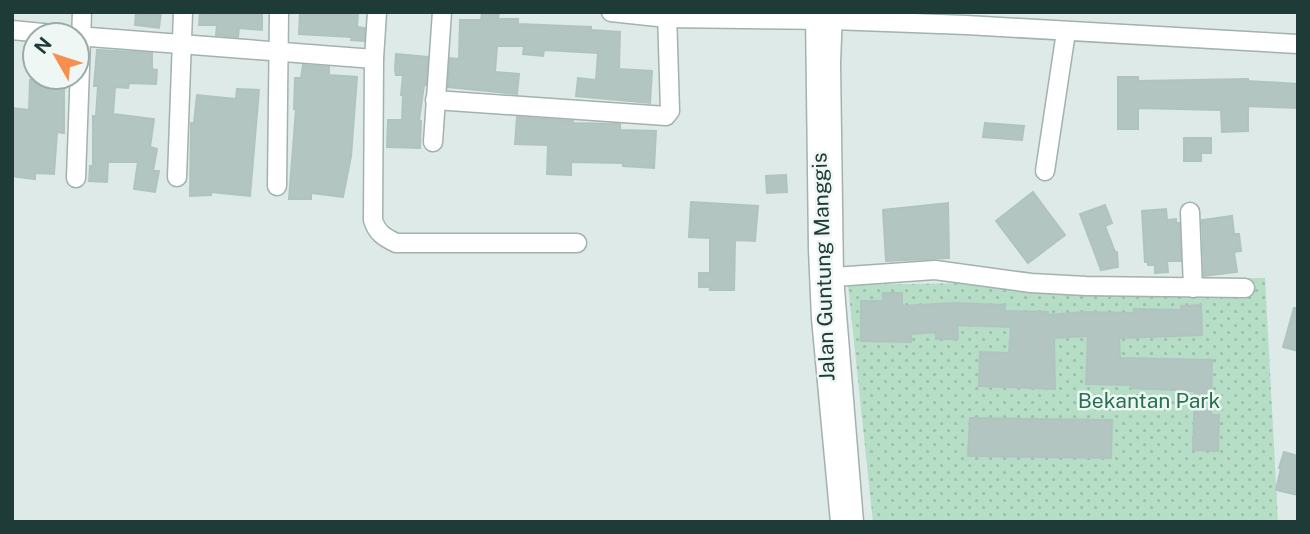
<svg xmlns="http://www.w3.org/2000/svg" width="1310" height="534" viewBox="0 0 1310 534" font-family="'Public Sans',sans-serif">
<defs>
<pattern id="park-dots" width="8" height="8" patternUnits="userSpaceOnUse" patternTransform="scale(1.75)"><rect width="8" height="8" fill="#b6ddc6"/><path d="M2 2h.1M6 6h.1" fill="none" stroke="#9cbfab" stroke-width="1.8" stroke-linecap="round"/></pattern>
</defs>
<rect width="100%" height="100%" fill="#deeae7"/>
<path fill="url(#park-dots)" d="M1265,278L1278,522H873L848,285Z"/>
<g fill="#b3c5c0" stroke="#b0c4bf" stroke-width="2">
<path d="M136,12H161L159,28L135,25Z"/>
<path d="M200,12L262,15V30L239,28L238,37L216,35L217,25H199Z"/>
<path d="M300,12H358L357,27L365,28L364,41L351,40L352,37L299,34Z"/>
<path d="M482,12H499L498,19H518V24L591,27V30L620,32L619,69L652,71L650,103L576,96L578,78L596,80L598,53L544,50L543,56L523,54L524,46H497L495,72L519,74L517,94L448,87L450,58L459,59L460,20H481Z"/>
<path d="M97,50L152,53V69L157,70L156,84L129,83L128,88L115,87L113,114L154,119L150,147L157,149L153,171H159L155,192L134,189L138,162H108L107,182L89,181L90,166H93V116H96L98,86H94Z"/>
<path d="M396,54L428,57L426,85H424L419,121H421L420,148L387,147L388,120H402L403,95H401L403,75H396L395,70Z"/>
<path d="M303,65L329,67V75L357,77L351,156L343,197L311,193V199H289L296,109H294L295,78H301Z"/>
<path d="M42,77H59V81H64V133L57,132L54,174L35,173V179L12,176V108L29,110L30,80H42Z"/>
<path d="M1118,77H1138V81L1248,79V81L1298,84V108L1248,106V131L1222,132L1221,110L1138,108V129H1118Z"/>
<path d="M237,89L259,90L250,196L211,192V195L190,196L191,123H194L197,95L236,99Z"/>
<path d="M517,117L573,121V123L620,124V130L656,131L654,168L623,166V163L571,162V175L547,174L548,145L515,144Z"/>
<path d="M985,123L1024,126L1022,140L983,137Z"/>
<path d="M1184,138H1211V153H1201V161H1184Z"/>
<path d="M786,175L787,192L767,193L766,176Z"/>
<path d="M1033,192L1065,235L1028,263L996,221Z"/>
<path d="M691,202L758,206L755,241L735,240L734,290H710V287H699V273H710V238L689,237Z"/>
<path d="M948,203L949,258L886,261L883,210Z"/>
<path d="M1105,205L1112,223L1105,226L1115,252H1117L1118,267L1101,270L1080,214Z"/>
<path d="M1166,209L1167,220L1176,219V223H1179L1181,261H1167L1168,272L1155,273V265H1148V262H1145L1142,211Z"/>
<path d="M1232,216L1234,234H1239L1241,251L1234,252L1237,272L1204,276L1202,220Z"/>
<path d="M883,293H902V306L955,303L1005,305V311L1048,312V315L1084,312L1134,313V309L1181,310V306L1201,305L1202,335L1119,338L1120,358L1212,360L1211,415H1219L1218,451L1193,450L1195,391L1131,388V385L1086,384L1088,336L1054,338L1055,389L979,386L980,352L1009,353L1011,327L957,325L958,339H936V332L911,334V342L861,341V301H883Z"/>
<path d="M1294,308H1298V351L1283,347Z"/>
<path d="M970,418L1112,420L1111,458L968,456Z"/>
<path d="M1284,452L1298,456V495L1276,490L1281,468H1279Z"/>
</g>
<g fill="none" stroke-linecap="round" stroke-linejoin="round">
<defs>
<g id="minor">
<path d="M377,12L374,59L373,220C377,233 384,237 396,243H577"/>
<path d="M611,12L667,18L833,20L966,25L1298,44"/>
<path d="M815,12L818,249L821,318L840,522"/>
<path d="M833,12L831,63L834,277L854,522"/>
<path d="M12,30L63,35"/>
<path d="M77,36L374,59"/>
<path d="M435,100L666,116L670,111L667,12"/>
<path d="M433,142L442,12"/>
<path d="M1045,171L1066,32"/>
<path d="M177,177L183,12"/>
<path d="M76,178L82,12"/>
<path d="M277,186L279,12"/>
<path d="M1190,212L1193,288"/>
<path d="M834,277L935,270L1031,283L1086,286L1245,288"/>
</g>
</defs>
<use href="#minor" stroke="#a1b2af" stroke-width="21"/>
<use href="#minor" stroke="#fff" stroke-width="18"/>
</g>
<g text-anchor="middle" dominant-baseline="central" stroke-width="5" stroke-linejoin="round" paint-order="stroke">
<g font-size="21" fill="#1f3b37" stroke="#eef7f4">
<text transform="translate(823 267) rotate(-92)">Jalan Guntung Manggis</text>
</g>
<g font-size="21" fill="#28734f" stroke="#eef7f4">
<text x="1149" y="400">Bekantan Park</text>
</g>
</g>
<rect width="1310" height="534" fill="none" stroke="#1f3b37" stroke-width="28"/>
<g transform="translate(56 56) rotate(309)"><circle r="33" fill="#eef7f4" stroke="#9baca8" stroke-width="2"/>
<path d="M0-5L12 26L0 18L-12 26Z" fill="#f78f4f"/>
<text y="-10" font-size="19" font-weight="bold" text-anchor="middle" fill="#1f3b37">N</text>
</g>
</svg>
